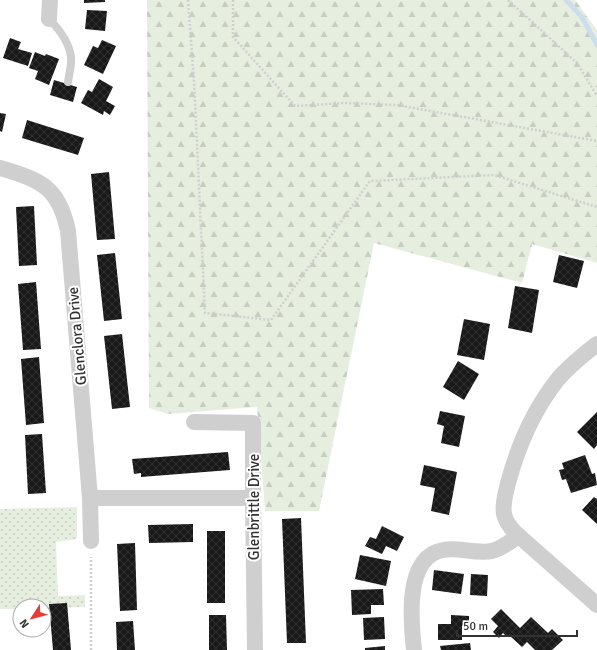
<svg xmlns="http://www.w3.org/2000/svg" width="597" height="650" viewBox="0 0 597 650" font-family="Signika,sans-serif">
<defs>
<pattern id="grass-dots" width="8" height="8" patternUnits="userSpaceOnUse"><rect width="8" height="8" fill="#e6eee0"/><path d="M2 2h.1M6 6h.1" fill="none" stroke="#c6cdc1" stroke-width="1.8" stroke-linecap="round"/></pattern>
<pattern id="forest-firs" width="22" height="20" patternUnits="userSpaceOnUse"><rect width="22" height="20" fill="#e6eee0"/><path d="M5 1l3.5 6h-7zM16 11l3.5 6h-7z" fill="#c6cdc1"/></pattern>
<pattern id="building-cross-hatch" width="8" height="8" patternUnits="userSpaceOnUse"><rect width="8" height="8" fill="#191919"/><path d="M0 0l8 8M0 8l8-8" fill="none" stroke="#323232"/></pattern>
</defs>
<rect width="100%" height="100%" fill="#fff"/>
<path fill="url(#grass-dots)" d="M77,507V539L56,542L58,596L85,595V607L44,608V606H20V609H0V509Z"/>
<path fill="url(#forest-firs)" d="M147,0H575L597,30V263L532,244L522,283L374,243L319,511H265L257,407L168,414L149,408Z"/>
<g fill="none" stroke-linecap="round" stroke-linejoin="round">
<path stroke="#cde" stroke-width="5" d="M566,0L582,17L597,45"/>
</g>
<g fill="url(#building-cross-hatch)">
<path d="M84,0H105V2L84,3Z"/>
<path d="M87,10L107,11L105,31L85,29Z"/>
<path d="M10,38L21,42L18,49L32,53L28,66L3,58Z"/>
<path d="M102,40L116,46L103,74L84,65L93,46L98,48Z"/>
<path d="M35,52L45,56L46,54L59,59L49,85L35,79L38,71L29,68Z"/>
<path d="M99,79L113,87L106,101L115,106L110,115L104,111L103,115L81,103L88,90L92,92Z"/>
<path d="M54,80L77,87L73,102L50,95Z"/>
<path d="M0,113L6,114L2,132L0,131Z"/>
<path d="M27,120L84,138L78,155L22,138Z"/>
<path d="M109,172L115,239L97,240L91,174Z"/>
<path d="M34,206L37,265L19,266L16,207Z"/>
<path d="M115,253L122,319L104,321L97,255Z"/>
<path d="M559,255L584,261L577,288L553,282Z"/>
<path d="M36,282L41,349L23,350L18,284Z"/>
<path d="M515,286L539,290L532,333L508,328Z"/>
<path d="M464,319L490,324L484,360L457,355Z"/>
<path d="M122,334L130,407L112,409L104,336Z"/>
<path d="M39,357L44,423L26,425L21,359Z"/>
<path d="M458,361L479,374L464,400L443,387Z"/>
<path d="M440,411L465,416L459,447L441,443L444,426L437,424Z"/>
<path d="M597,412V445L594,449L577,432Z"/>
<path d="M42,434L46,493L28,494L25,435Z"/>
<path d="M228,452L230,470L141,477V473L134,474L132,459Z"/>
<path d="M585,455L592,474L595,473L597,485L571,493L566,479L562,480L559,470L564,469L562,463Z"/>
<path d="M424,465L457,472L449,515L431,511L435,488L420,485Z"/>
<path d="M594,497L597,499V524L582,510Z"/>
<path d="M301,518L306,643H287L282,519Z"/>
<path d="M193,524V542L149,543L148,525Z"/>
<path d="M382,526L404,537L397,551L386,546L382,554L365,546L370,537L376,539Z"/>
<rect x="207" y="531" width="18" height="72"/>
<path d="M135,543L137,610L120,611L117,544Z"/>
<path d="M360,555L391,561L386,586L355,579Z"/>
<path d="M434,570L464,574L461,594L432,590Z"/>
<path d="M471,574L488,575L487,596L470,595Z"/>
<path d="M383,589L384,605H371V614L352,615L351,590Z"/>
<path d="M67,603L71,650H53L49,604Z"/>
<path d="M501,609L520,628L531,617L548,633L552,629L563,640L552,650H535L527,642L522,647L509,635L507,637L503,633L499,638L493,632L498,626L491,619Z"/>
<path d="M209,615H226L227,650H209Z"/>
<path d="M451,615L469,616V626H462V640H438V624H451Z"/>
<path d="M384,617L385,639L364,640L363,618Z"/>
<path d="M133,621L135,650H117L116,622Z"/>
<path d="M470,643L471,650H441L440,646Z"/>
<path d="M385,646V650H365V648Z"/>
</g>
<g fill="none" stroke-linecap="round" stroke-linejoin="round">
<g stroke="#cfcfcf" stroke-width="2.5" stroke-dasharray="2 2" stroke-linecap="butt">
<path d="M188,0L194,81L205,313L271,320L370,181L494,175L597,207"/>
<path d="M233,0V37L295,106L346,103L397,105L597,141"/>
<path d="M508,0L577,63L597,96"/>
<path d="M91,650V557"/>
</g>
<path stroke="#cfcfcf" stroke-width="8" d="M49,19C59,29 69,41 71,57C72,65 69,74 68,82"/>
<g stroke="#cfcfcf" stroke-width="16">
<path d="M49,19L50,0"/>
<path d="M0,168C41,180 59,187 68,231L90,498L91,541"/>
<path d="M597,344C583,355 570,365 558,379C534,409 518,446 508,483C506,493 502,504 504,514C506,523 512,530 519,536L597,605"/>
<path d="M194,422L253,423V498L255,650"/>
<path d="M90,498H253"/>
<path d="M414,650C411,622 404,557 443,550C459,547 475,554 492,551C501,549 511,541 519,536"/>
</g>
</g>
<g text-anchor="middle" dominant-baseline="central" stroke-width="4" stroke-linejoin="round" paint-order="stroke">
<g font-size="15" fill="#323232" stroke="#fff">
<text transform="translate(77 336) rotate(-95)">Glenclora Drive</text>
<text transform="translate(254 507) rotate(-90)">Glenbrittle Drive</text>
</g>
</g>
<g transform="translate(32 618) rotate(234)"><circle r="19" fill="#ffffff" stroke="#adadad"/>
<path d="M0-3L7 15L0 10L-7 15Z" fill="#e93d33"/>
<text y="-6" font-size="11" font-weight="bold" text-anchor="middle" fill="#323232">N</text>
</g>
<path d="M457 630v6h120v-6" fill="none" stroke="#323232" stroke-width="2"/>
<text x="463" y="630" font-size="12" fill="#323232" stroke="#ffffff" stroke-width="3" paint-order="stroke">50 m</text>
</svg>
